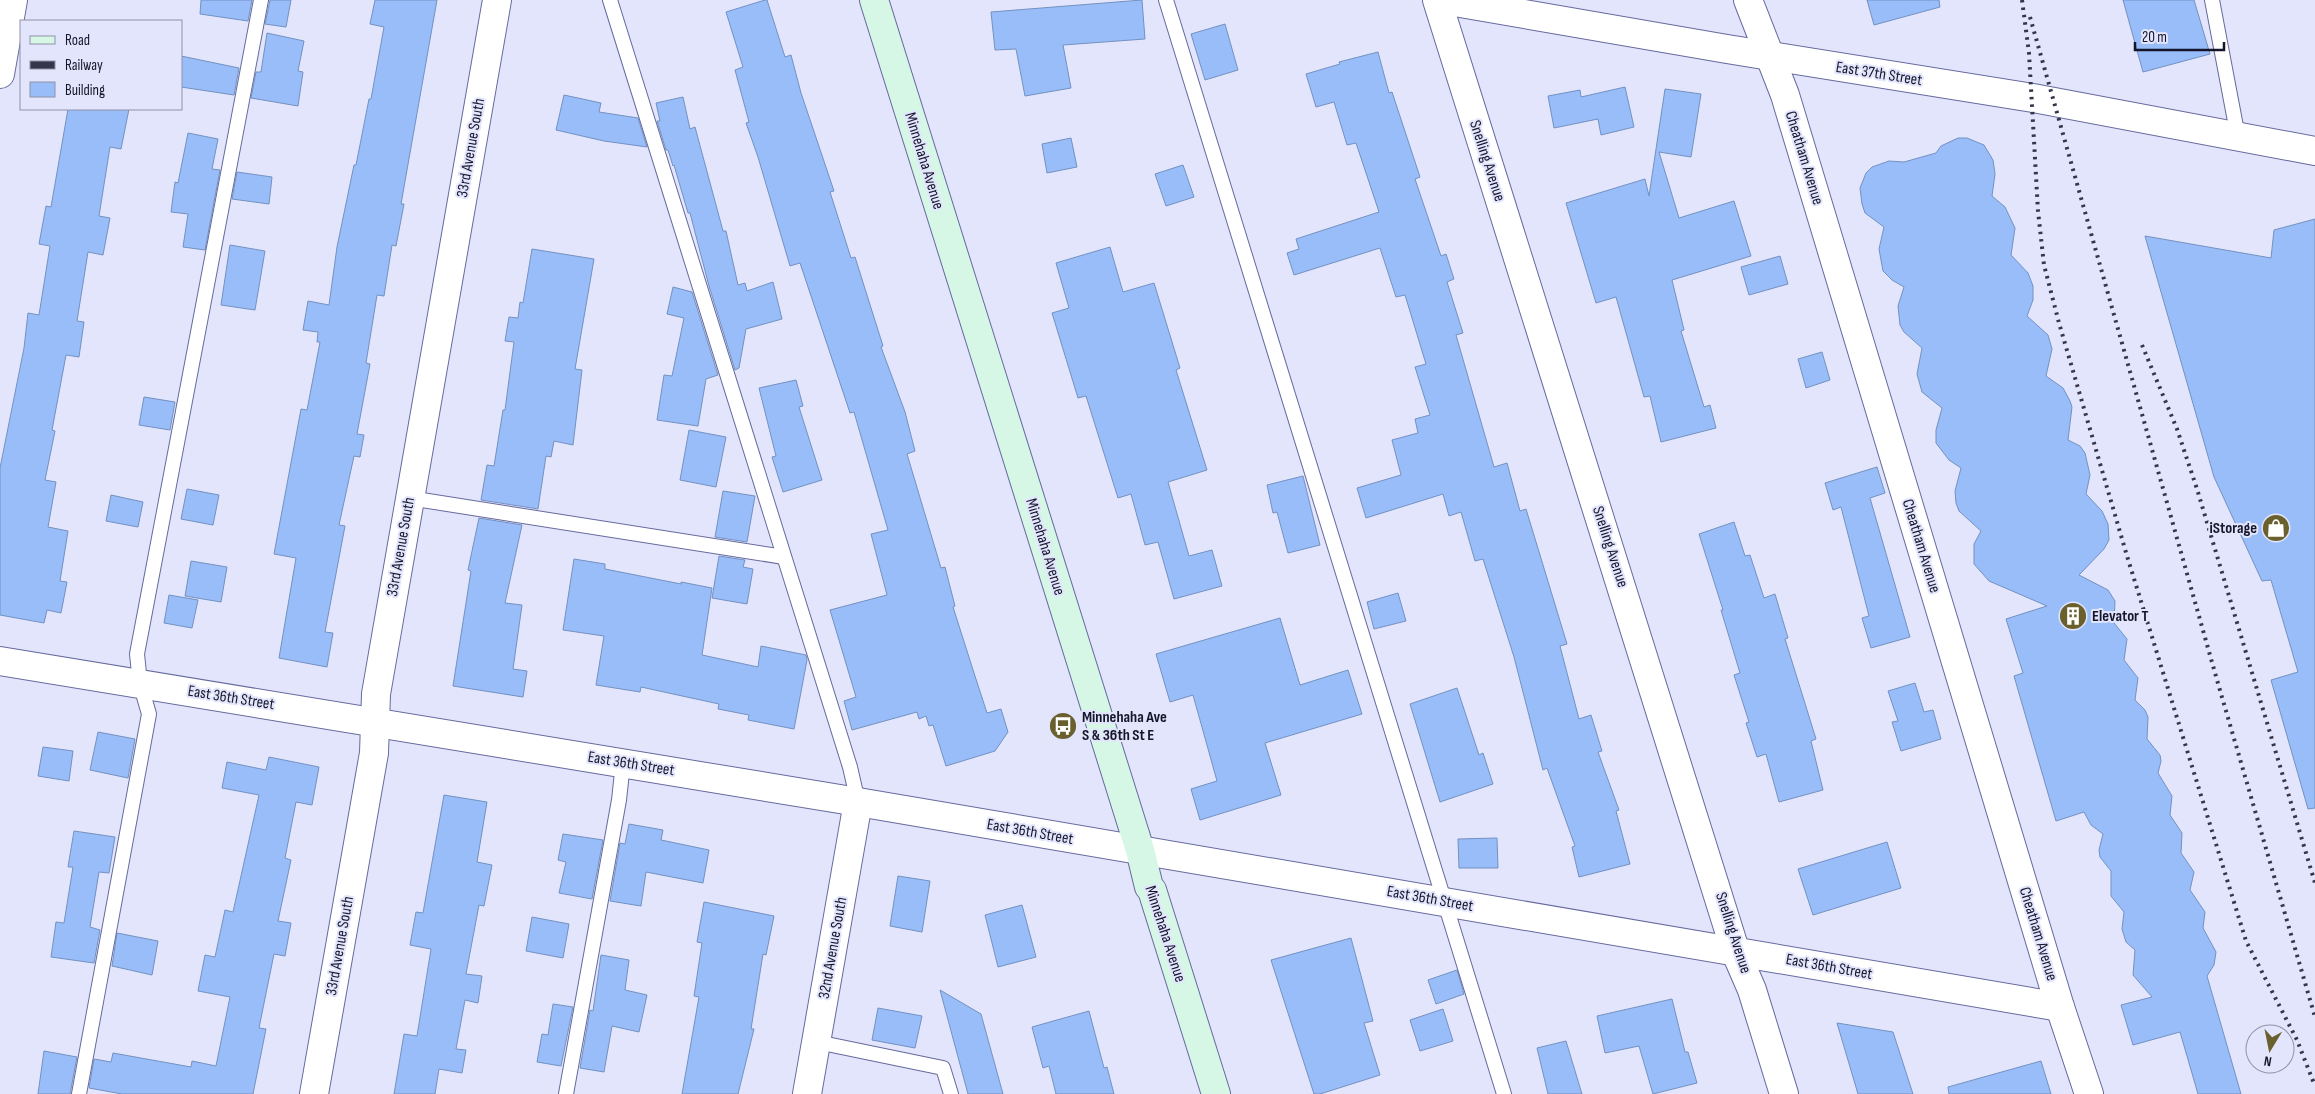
<svg xmlns="http://www.w3.org/2000/svg" width="2315" height="1094" viewBox="0 0 2315 1094" font-family="'Sofia Sans Condensed',sans-serif">
<rect width="100%" height="100%" fill="#e2e5fc"/>
<g fill="#99bdf8" stroke="#7391c1">
<path d="M201,0H252L248,21L200,14Z"/>
<path d="M270,0H291L286,27L265,24Z"/>
<path d="M375,0H437L401,204H404L396,246L392,245L384,296L377,295L366,363L370,364L357,434L364,435L360,457L354,456L339,525L345,526L325,632L333,633L327,667L279,658L296,558L274,554L301,409L307,410L320,342H317L318,332L303,330L308,301L329,305L337,247L354,165H356L369,99H371L384,27L370,24Z"/>
<path d="M765,0H767L785,57L791,55L801,93L834,191L830,192L851,258L855,257L883,346L881,347L905,412L915,451L907,454L941,568L945,567L955,606L953,607L974,673L987,713L1001,709L1008,732L995,751L946,766L933,725L929,726L926,716L919,719L917,712L852,730L844,701L856,697L830,610L887,595L871,534L888,530L854,412L850,413L800,263L790,266L758,157L746,123L749,122L735,70L743,67L726,12Z"/>
<path d="M1142,0L1145,39L1063,45L1071,88L1025,96L1016,49L995,50L991,12Z"/>
<path d="M1867,0H1939L1940,7L1874,25Z"/>
<path d="M2123,0H2194L2210,54L2143,72Z"/>
<path d="M1225,24L1238,70L1205,80L1191,34Z"/>
<path d="M267,33L304,41L298,71L303,72L298,106L251,98L256,72H261Z"/>
<path d="M1378,52L1389,93L1392,92L1420,177L1415,179L1441,256L1446,254L1454,279L1447,282L1463,333L1456,335L1494,467L1507,463L1520,511L1526,509L1567,644L1560,646L1579,719L1591,715L1602,751L1598,752L1619,810L1616,811L1630,864L1579,877L1572,847L1575,846L1547,768L1543,770L1514,657L1483,559L1475,561L1461,512L1449,516L1443,494L1366,518L1357,488L1401,475L1392,440L1418,433L1415,419L1430,415L1415,367L1426,364L1405,295L1396,297L1380,248L1294,275L1287,253L1299,249L1296,239L1379,212L1356,143L1347,145L1334,102L1316,107L1306,74L1340,64L1339,62Z"/>
<path d="M181,56L239,68L234,95L181,87Z"/>
<path d="M1625,87L1634,127L1601,135L1598,119L1554,128L1548,96L1580,90L1581,97Z"/>
<path d="M1665,89L1701,94L1691,157L1659,152L1679,218L1734,201L1751,256L1672,280L1684,330L1681,331L1704,407L1710,405L1716,428L1661,442L1650,396L1644,397L1616,297L1596,303L1566,203L1645,179L1649,196Z"/>
<path d="M564,95L601,103L599,112L638,118L647,147L604,141L556,130Z"/>
<path d="M683,97L690,129L695,127L723,231H726L738,285L745,283L747,291L773,282L782,319L746,329L739,368L735,370L709,286L690,213H688L674,165L673,166L668,150H666L657,121H660L656,103Z"/>
<path d="M68,109H129L121,149L110,147L99,216L110,218L103,255L88,252L77,321L84,322L79,357L66,355L52,430L55,431L45,480L56,482L48,527L68,531L60,581L67,582L61,613L47,610L44,623L0,615V468L24,348L28,313L39,315L50,246L39,244L46,206L51,207Z"/>
<path d="M188,133L218,139L212,169L220,170L205,250L183,247L188,214L171,212L175,182L178,183Z"/>
<path d="M1071,138L1077,167L1047,173L1042,144Z"/>
<path d="M1958,138H1967L1984,145L1993,160L1995,174L1992,196L2005,207L2015,228L2011,255L2028,273L2033,286V300L2027,316L2048,335L2052,349L2046,376L2063,388L2070,401L2072,407L2068,440L2080,446L2085,453L2090,475L2086,494L2102,511L2108,524L2109,540L2104,549L2079,575L2108,590L2115,601L2114,623L2127,639L2124,660L2138,678L2135,700L2145,710L2148,717L2147,739L2160,755L2161,761L2158,773L2172,796L2170,815L2182,833L2181,853L2194,872L2190,890L2205,912L2203,928L2216,952L2214,965L2207,976L2241,1094H2198L2180,1032L2133,1045L2121,1005L2152,997L2133,975L2135,950L2126,942L2122,929L2124,912L2111,896V871L2100,857L2099,850L2103,834L2091,825L2084,812L2056,821L2014,676L2023,673L2006,619L2047,606L1989,581L1974,564V544L1981,531L1959,511L1956,503L1955,491L1961,468L1949,460L1936,443V430L1942,408L1922,392L1917,374L1922,348L1904,332L1900,325L1898,306L1904,287L1892,280L1883,271L1879,249L1884,227L1865,213L1862,204L1860,188L1866,173L1872,167L1889,161L1904,162L1936,153L1941,146Z"/>
<path d="M1183,165L1194,197L1166,206L1155,174Z"/>
<path d="M237,172L272,177L269,204L232,199Z"/>
<path d="M2315,219V808L2308,809L2271,680L2298,672L2271,580L2262,581L2214,477L2145,236L2271,258L2274,230Z"/>
<path d="M230,245L265,251L255,310L221,305Z"/>
<path d="M1110,247L1123,292L1154,283L1180,368L1176,370L1207,470L1168,482L1189,556L1212,550L1222,586L1174,599L1158,542L1145,545L1131,494L1118,498L1086,396L1078,398L1052,313L1069,308L1056,263Z"/>
<path d="M532,249L594,259L575,369L582,370L573,445L554,441L551,457L546,456L538,509L481,500L487,465L494,466L503,410H505L514,342L505,341L509,317L518,318L520,302L523,303Z"/>
<path d="M1780,256L1788,284L1749,295L1741,267Z"/>
<path d="M673,287L692,292L718,375L706,379L698,426L657,420L664,375L672,376L684,318L667,314Z"/>
<path d="M1822,352L1830,380L1806,388L1798,359Z"/>
<path d="M796,380L803,406L799,407L822,480L783,492L772,457L776,456L759,388Z"/>
<path d="M144,397L175,402L170,430L139,425Z"/>
<path d="M689,430L726,437L716,487L680,480Z"/>
<path d="M1877,467L1885,493L1870,498L1910,637L1871,648L1862,618L1869,616L1841,507L1833,510L1825,483Z"/>
<path d="M1303,476L1320,545L1288,553L1277,512L1273,513L1267,485Z"/>
<path d="M187,489L219,495L213,525L181,519Z"/>
<path d="M723,491L755,496L747,542L715,537Z"/>
<path d="M111,495L143,502L138,527L106,521Z"/>
<path d="M479,518L522,525L505,603L522,605L513,669L527,671L523,697L453,686L471,571L468,570Z"/>
<path d="M1734,522L1745,556L1750,555L1764,598L1775,594L1788,638L1785,639L1816,739L1811,741L1823,790L1779,802L1766,754L1757,757L1746,723L1749,722L1734,675L1740,673L1721,610H1723L1699,534Z"/>
<path d="M719,556L745,560L743,567L753,569L747,604L712,598Z"/>
<path d="M574,559L605,564V569L681,584V582L712,588L702,655L758,667L761,646L806,655L807,660L794,729L748,720L749,715L718,709L719,704L641,687L640,692L596,685L604,636L563,630Z"/>
<path d="M191,561L227,567L221,602L185,596Z"/>
<path d="M1398,593L1406,621L1374,629L1367,602Z"/>
<path d="M169,595L198,600L192,628L164,623Z"/>
<path d="M1280,618L1300,685L1348,670L1362,714L1265,743L1281,795L1200,820L1191,789L1217,781L1193,695L1170,702L1156,654Z"/>
<path d="M1915,683L1924,712L1933,710L1941,739L1901,751L1892,722L1898,721L1888,691Z"/>
<path d="M1457,688L1479,755L1483,753L1493,784L1440,802L1410,704Z"/>
<path d="M98,732L135,739L128,778L90,770Z"/>
<path d="M43,747L73,751L69,781L38,776Z"/>
<path d="M269,757L319,767L312,805L296,802L285,858L291,860L278,921L291,923L285,956L274,954L259,1028L266,1029L253,1094H122L89,1088L94,1059L111,1062L113,1053L191,1067L192,1061L216,1066L230,997L198,991L205,955L215,957L225,910L233,912L259,795L222,788L227,762L266,770Z"/>
<path d="M444,795L487,802L477,862L492,865L484,906L479,905L466,974L482,976L478,1003L465,1000L456,1049L466,1050L462,1073L439,1069L435,1094H394L404,1034L417,1036L431,949L410,945L416,912L423,913Z"/>
<path d="M629,824L663,830L661,840L709,850L703,883L646,872L641,906L610,901L620,843L625,844Z"/>
<path d="M74,831L115,837L109,873L99,872L90,927L100,930L94,963L51,957L56,922L64,923L73,867H68Z"/>
<path d="M563,834L603,840L592,899L559,893L566,862L558,860Z"/>
<path d="M1497,838L1498,868H1459L1458,839Z"/>
<path d="M1887,842L1901,888L1813,915L1798,869Z"/>
<path d="M898,876L930,881L922,932L890,926Z"/>
<path d="M704,902L774,916L766,955L763,954L751,1029H754L738,1094H682L699,997L694,996L702,943L697,942Z"/>
<path d="M1022,905L1036,957L998,967L985,915Z"/>
<path d="M532,917L569,924L563,958L526,951Z"/>
<path d="M117,933L158,941L152,975L112,966Z"/>
<path d="M1351,938L1373,1021L1364,1023L1380,1075L1320,1094H1314L1271,960Z"/>
<path d="M601,955L629,960L625,990L647,995L639,1032L612,1026L604,1072L580,1068L590,1010L593,1011Z"/>
<path d="M1457,970L1464,994L1436,1004L1428,980Z"/>
<path d="M940,990L981,1014L1003,1094H968Z"/>
<path d="M1672,999L1685,1052H1688L1697,1083L1653,1094L1639,1046L1605,1053L1597,1016Z"/>
<path d="M553,1004L573,1007L561,1066L537,1062L542,1034L548,1035Z"/>
<path d="M878,1008L922,1016L915,1048L872,1040Z"/>
<path d="M1443,1009L1453,1041L1420,1051L1410,1020Z"/>
<path d="M1089,1011L1104,1068L1107,1067L1114,1094H1056L1049,1066L1043,1068L1032,1027Z"/>
<path d="M1837,1023L1893,1032L1913,1094H1858Z"/>
<path d="M1566,1041L1582,1094H1548L1537,1048Z"/>
<path d="M44,1051L77,1057L70,1094H38Z"/>
<path d="M2041,1061L2051,1094H1949L1948,1087Z"/>
</g>
<g fill="none" stroke-linecap="round" stroke-linejoin="round">
<defs>
<g id="service">
<path d="M610,0L850,767L858,802"/>
<path d="M1166,0L1504,1094"/>
<path d="M2212,0L2238,137"/>
<path d="M409,498L784,557"/>
<path d="M817,1042L943,1068L951,1094"/>
<path d="M79,1094L149,714L140,683L137,654L261,0"/>
<path d="M566,1094L619,800L623,763"/>
</g>
<g id="minor">
<path d="M1437,0L1736,953L1752,990L1784,1094"/>
<path d="M1443,0L1727,49L2033,98L2315,151"/>
<path d="M1748,0L1785,95L2060,1007L2089,1094"/>
<path d="M0,74L13,0"/>
<path d="M0,661L858,802L2060,1007"/>
<path d="M314,1094L374,753L376,694L497,0"/>
<path d="M807,1094L858,802"/>
</g>
<path id="secondary" d="M874,0L1140,850L1149,887L1152,890L1216,1094"/>
</defs>
<use href="#service" stroke="#666a9d" stroke-width="16"/>
<use href="#minor" stroke="#666a9d" stroke-width="30"/>
<use href="#secondary" stroke="#666a9d" stroke-width="30"/>
<use href="#service" stroke="#fff" stroke-width="14"/>
<use href="#minor" stroke="#fff" stroke-width="28"/>
<use href="#secondary" stroke="#d6f7e6" stroke-width="28"/>
<g stroke="#35364c" stroke-width="4" stroke-dasharray="2.5 5" stroke-linecap="butt">
<path d="M2022,0L2029,53L2038,211L2044,265L2059,323L2127,556L2246,941L2297,1040L2315,1086"/>
<path d="M2030,17L2217,680L2315,1017"/>
<path d="M2142,345L2177,429L2197,489L2315,883"/>
</g>
</g>
<defs>
<symbol id="shop-disc" viewBox="-11 -11 22 22"><circle r="9.5" fill="#69602d" stroke="#e2e5fc"/><path d="M-5-2.5h2.3a2.7 3.5 0 0 1 5.4 0H5L5.5 6h-11ZM-1.5-2.5h3a1.5 2.3 0 0 0-3 0Z" fill="#fff"/></symbol>
<symbol id="building-disc" viewBox="-11 -11 22 22"><circle r="9.5" fill="#69602d" stroke="#e2e5fc"/><path d="M-4-6H4V6H1V3H-1V6H-4ZM-2.5-4.3h1.7v1.8h-1.7ZM.8-4.3h1.7v1.8H.8ZM-2.5-1h1.7V.8h-1.7ZM.8-1h1.7V.8H.8Z" fill="#fff"/></symbol>
<symbol id="bus-disc" viewBox="-11 -11 22 22"><circle r="9.5" fill="#69602d" stroke="#e2e5fc"/><path d="M-5-6H5V4H4V6H2V4H-2V6H-4V4H-5ZM-3.5-4V0h7V-4ZM-3.5 1.2v1.5H-2V1.2ZM2 1.2v1.5H3.5V1.2Z" fill="#fff"/></symbol>
</defs>
<g fill-rule="evenodd">
<use href="#shop-disc" x="2260" y="512" width="32" height="32"/>
<use href="#building-disc" x="2057" y="600" width="32" height="32"/>
<use href="#bus-disc" x="1047" y="710" width="32" height="32"/>
</g>
<g text-anchor="middle" dominant-baseline="central" stroke-width="4" stroke-linejoin="round" paint-order="stroke">
<g font-size="16" fill="#15162b" stroke="#e2e5fc">
<text transform="translate(1879 74) rotate(9)">East 37th Street</text>
<text transform="translate(471 148) rotate(-80)">33rd Avenue South</text>
<text transform="translate(1804 158) rotate(73)">Cheatham Avenue</text>
<text transform="translate(924 161) rotate(73)">Minnehaha Avenue</text>
<text transform="translate(1487 161) rotate(72)">Snelling Avenue</text>
<text transform="translate(1921 546) rotate(73)">Cheatham Avenue</text>
<text transform="translate(401 547) rotate(-80)">33rd Avenue South</text>
<text transform="translate(1045 547) rotate(73)">Minnehaha Avenue</text>
<text transform="translate(1610 547) rotate(72)">Snelling Avenue</text>
<text transform="translate(231 698) rotate(9)">East 36th Street</text>
<text transform="translate(631 764) rotate(9)">East 36th Street</text>
<text transform="translate(1030 832) rotate(10)">East 36th Street</text>
<text transform="translate(1430 899) rotate(10)">East 36th Street</text>
<text transform="translate(1733 933) rotate(72)">Snelling Avenue</text>
<text transform="translate(1165 934) rotate(72)">Minnehaha Avenue</text>
<text transform="translate(2038 934) rotate(73)">Cheatham Avenue</text>
<text transform="translate(340 946) rotate(-80)">33rd Avenue South</text>
<text transform="translate(833 948) rotate(-80)">32nd Avenue South</text>
<text transform="translate(1829 967) rotate(10)">East 36th Street</text>
</g>
<g font-size="16" font-weight="bold" fill="#15162b" stroke="#e2e5fc" text-anchor="start">
<text x="2257" y="528" text-anchor="end">iStorage</text>
<text x="2092" y="616">Elevator T</text>
<text x="1082" y="717">Minnehaha Ave<tspan x="1082" dy="18">S &amp; 36th St E</tspan></text>
</g>
</g>
<rect x="20" y="20" width="162" height="90" fill="#e2e5fc" stroke="#9092a8"/>
<rect x="30" y="36" width="25" height="8" fill="#d6f7e6" stroke="#9092a8"/>
<text x="65" y="45" font-size="15" fill="#15162b">Road</text>
<rect x="30" y="61" width="25" height="8" fill="#35364c" stroke="#9092a8"/>
<text x="65" y="70" font-size="15" fill="#15162b">Railway</text>
<rect x="30" y="82" width="25" height="15" fill="#99bdf8" stroke="#9092a8"/>
<text x="65" y="95" font-size="15" fill="#15162b">Building</text>
<g transform="translate(2270 1049) rotate(190)"><circle r="24" fill="#e2e5fc" stroke="#9092a8"/>
<path d="M0-4L9 19L0 12L-9 19Z" fill="#69602d"/>
<text y="-8" font-size="14" font-weight="bold" text-anchor="middle" fill="#15162b">N</text>
</g>
<path d="M2135 42v8h89v-8" fill="none" stroke="#15162b" stroke-width="2.5"/>
<text x="2142" y="42" font-size="15" fill="#15162b" stroke="#e2e5fc" stroke-width="4" paint-order="stroke">20 m</text>
</svg>
